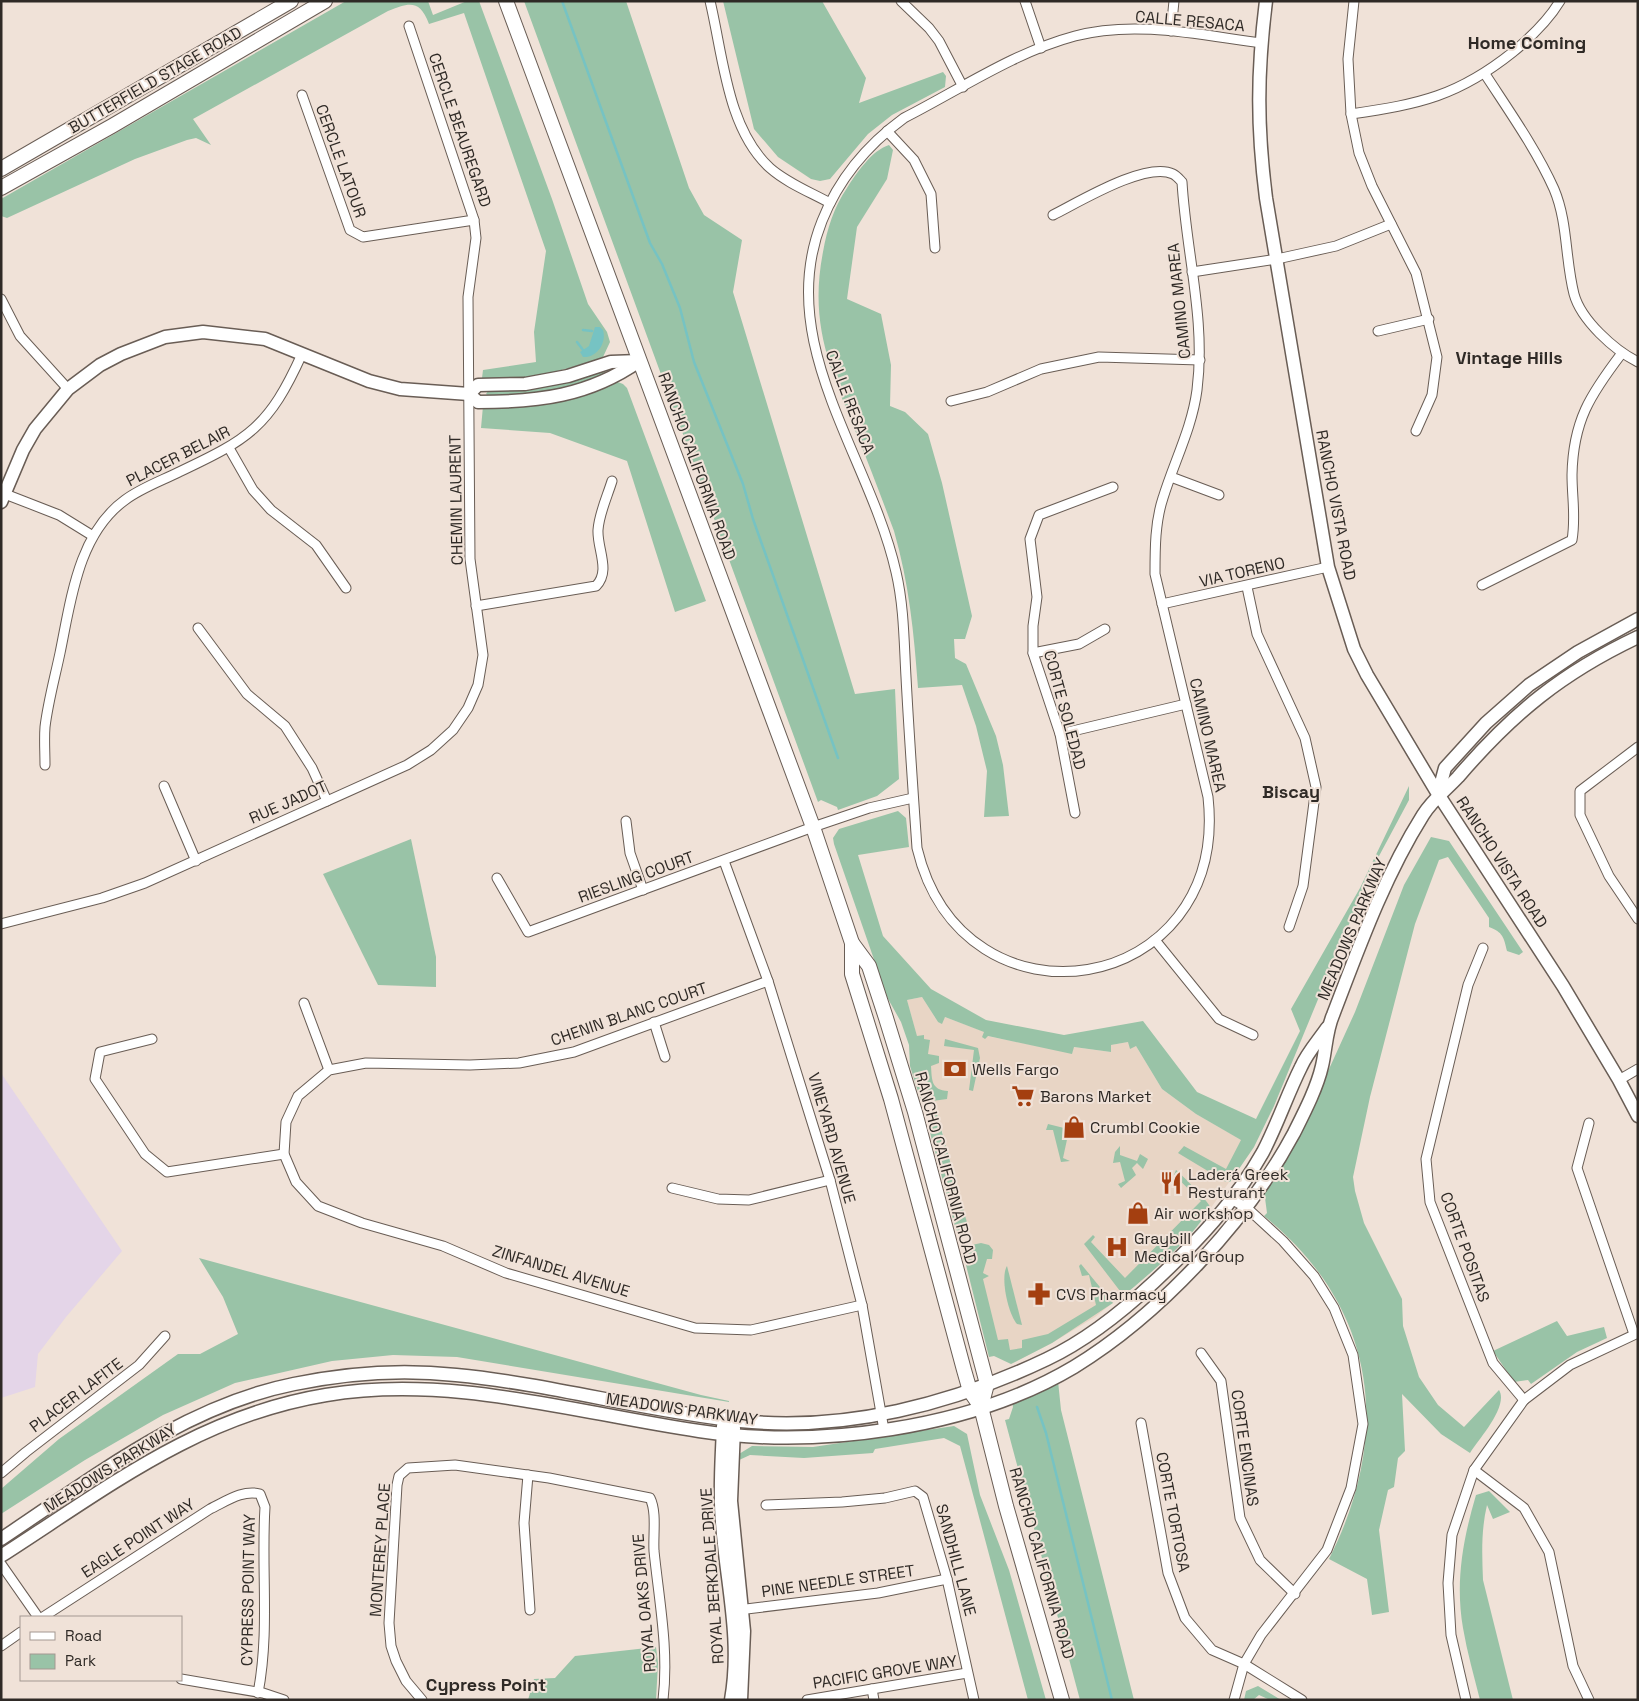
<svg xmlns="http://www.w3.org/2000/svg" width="1639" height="1701" viewBox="0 0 1639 1701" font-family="'Space Grotesk',sans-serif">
<rect width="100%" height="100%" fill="#f0e2d8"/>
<path fill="#e8d5c5" d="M922,997L938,1022L945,1017L985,1032L982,1037L987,1036L1072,1053L1073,1047L1111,1052V1045L1128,1042L1136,1046L1162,1089L1196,1114L1254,1147L1208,1212L1178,1246L1144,1278L1095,1317L1052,1343L1011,1364L999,1350L982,1279L907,1000Z"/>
<path fill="#e4d5e8" d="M1,1073L122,1251L66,1317L38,1354L35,1387L1,1398Z"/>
<g fill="#99c3a7">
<path d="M346,1H428L433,15L467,1H479L552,199L588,304L607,332L610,342L603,357C574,368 512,386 482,378L483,370L536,362L534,332L546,251L464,13L429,24C420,0 410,2 388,11L193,119L211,145L196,138L187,140L135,159L7,218L1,216V199Z"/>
<path d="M524,1H626L689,188L704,215L742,240L733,292L855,694L895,689L899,779L877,796L838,810L837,807L821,800L818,802Z"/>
<path d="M723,1H822L866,78L859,103L943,72L946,76L945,87L892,115L868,134L830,179L820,181L811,179L778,157L754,129Z"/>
<path d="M889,145L893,150L887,179L857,227L847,299L881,314L891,365L890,406L905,412L928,434L942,483L972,616L965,639H954L955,658L966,664L996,736L1003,765L1009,816L984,817L987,771L976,726L962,685L918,688C914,633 909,583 894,531C882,499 870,467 857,435C830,369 809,324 823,252C827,229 834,207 847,188C856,174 872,150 889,145Z"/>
<path d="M602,371L605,372L604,375C566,391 529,396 488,396L486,394L488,391L552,386Z"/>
<path d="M615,381L623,384L627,388L706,601L675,612L627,461L550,433L481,428L483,406Z"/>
<path d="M1409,786V800L1371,871L1274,1106L1254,1147L1230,1182H1226L1178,1153L1184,1146L1226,1169L1241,1140L1196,1114L1162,1089L1136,1046L1130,1049L1128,1042L1111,1045V1052L1074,1047L1072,1054L988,1036L985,1039L982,1037L984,1032L945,1017L942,1024L938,1022L922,997L907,1000L917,1036L924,1035V1039L930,1040L928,1054L939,1056V1063L931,1066C932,1080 931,1090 948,1091L947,1099L925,1102L920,1098L910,1066L909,1045L901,1022L887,997L834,844L833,838L839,829L898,811L906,818L909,847L858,855L883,936L931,989L986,1020L1064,1035L1143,1021L1197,1092L1256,1119L1300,1031L1291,1009L1360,888Z"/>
<path d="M1431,837L1449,841L1523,952L1519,955L1507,951C1504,938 1503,932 1489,927V918L1448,857L1439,860L1415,924L1370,1097L1353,1177L1355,1191L1364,1223L1402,1299L1403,1326L1419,1377L1438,1405L1464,1427L1499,1390C1509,1406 1479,1439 1470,1453L1441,1434L1402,1394L1405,1451L1398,1458L1394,1487L1388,1490L1379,1530L1389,1612L1372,1615L1367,1579L1329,1559C1393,1433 1377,1307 1264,1216L1267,1213L1265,1198L1262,1195L1299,1135L1355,1012L1404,885Z"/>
<path d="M411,839L436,957V987L378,985L323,874Z"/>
<path d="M945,1039L978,1048L980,1058L973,1091L969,1090L974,1050L944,1046Z"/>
<path d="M937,1114L966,1219L970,1231L961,1233L956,1230L928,1125L932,1116Z"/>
<path d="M1048,1124L1076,1131L1075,1136L1068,1135L1063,1158L1070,1161L1061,1162L1053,1130H1046Z"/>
<path d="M1120,1146V1155L1137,1161L1140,1154L1148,1159L1143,1169L1137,1163L1132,1168L1136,1175L1121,1188L1118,1184L1125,1181L1120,1162L1113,1163L1115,1152Z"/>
<path d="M1176,1170C1181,1174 1210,1203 1210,1207C1196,1235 1153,1271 1129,1291H1120L1084,1244L1093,1235L1095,1237L1091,1242L1125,1278L1201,1201L1174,1175Z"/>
<path d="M981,1243L989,1245L993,1250L992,1259H987L983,1273L989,1276L983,1279L998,1340L1008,1339L1010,1350L1022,1348V1340L1048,1334L1096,1305L1089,1275L1082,1276L1079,1266L1081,1264L1113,1303L1052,1343L1011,1364L994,1356L989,1357L964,1257L967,1246Z"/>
<path d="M199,1258L701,1395L729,1401V1402L457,1357L393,1355L332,1361L235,1383L163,1415L85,1460L1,1514V1489L59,1439L178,1354H200L238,1334L223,1297Z"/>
<path d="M1007,1266L1020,1317L1022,1325L1017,1324C1008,1314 1000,1277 1007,1266Z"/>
<path d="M1557,1321L1567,1336L1604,1327L1607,1338L1577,1352L1531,1384L1528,1380L1514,1382L1493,1351Z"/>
<path d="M1058,1381L1061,1410L1134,1700H1080L1005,1420L1009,1419L1013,1407L1012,1402Z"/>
<path d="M954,1426L967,1434L980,1495L1009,1570L1046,1700H1028L960,1446L944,1438L875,1449L873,1453L804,1458L750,1455L737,1461L739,1454L752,1446L813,1447Z"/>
<path d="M1489,1491L1510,1512L1493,1519L1487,1505C1481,1530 1482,1555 1483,1580L1513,1700H1480C1474,1676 1467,1652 1463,1628C1455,1582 1463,1539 1476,1495Z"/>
<path d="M656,1647L658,1663L656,1700H528L534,1679L555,1678L575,1656Z"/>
<path d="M1258,1686L1281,1700H1270L1259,1695L1253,1700H1244L1246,1691Z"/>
</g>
<path fill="#76c3c3" d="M595,327H600L603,330C607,343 597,358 583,357L580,352L589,346Z"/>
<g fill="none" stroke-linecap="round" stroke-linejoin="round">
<g stroke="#76c3c3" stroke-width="2.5">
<path d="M562,1L650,243L662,264L680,308L694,362L743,484L753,519L838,758"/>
<path d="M583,330L592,331"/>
<path d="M577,342L583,350"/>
<path d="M1037,1407L1046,1433L1112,1700"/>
</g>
<defs>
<g id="street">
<path d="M710,1C723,55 727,129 770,168C787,183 810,192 830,203"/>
<path d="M901,1L929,28L939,41L963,87"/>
<path d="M1025,1L1041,48"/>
<path d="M1354,1L1348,59L1351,114L1359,153L1372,186L1416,273L1437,357L1432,395L1416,431"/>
<path d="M1171,31L1174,1"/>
<path d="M1485,74C1509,111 1536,149 1554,189C1568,222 1565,259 1574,294C1581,320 1614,350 1638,362"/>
<path d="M302,95L350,230L363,237L474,220"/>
<path d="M1351,114C1420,104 1458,96 1513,52C1530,38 1548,21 1560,1"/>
<path d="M887,131L914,160L931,194L935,248"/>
<path d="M1053,215C1079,202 1146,161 1173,174C1177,176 1180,180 1182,182C1186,252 1206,320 1197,390C1192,428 1174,462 1163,498C1155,522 1155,549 1155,574L1208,797C1230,997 963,1040 917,848C913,791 909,734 906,677C904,642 904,606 896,572C870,456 773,343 822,221C839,178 867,145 904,118C959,90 1015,52 1075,36C1135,20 1200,35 1261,43"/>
<path d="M1192,272L1277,259L1336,246L1391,224"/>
<path d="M1,299L20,336L68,389"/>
<path d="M1378,331L1429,319"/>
<path d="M951,401L987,392L1041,369L1099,357L1200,360"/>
<path d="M229,448L253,490L271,510L316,545L346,588"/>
<path d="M1171,477L1219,495"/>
<path d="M5,494L59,515L93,536"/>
<path d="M1482,585L1572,540C1576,517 1572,498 1572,475C1573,421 1590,395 1622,353"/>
<path d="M1247,587L1257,634L1305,738L1316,787L1303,886L1289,927"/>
<path d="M1162,604L1328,567"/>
<path d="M476,606L596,586C611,571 597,549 598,530C599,514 607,497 612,481"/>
<path d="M198,628L247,694L285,726L312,768L327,801"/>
<path d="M1033,653L1079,644L1105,629"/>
<path d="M1060,734L1186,704"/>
<path d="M1638,747L1580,791V815L1609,876L1638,919"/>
<path d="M45,765C45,752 44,739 45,727C48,702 55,677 60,653C71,600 78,534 125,500C141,488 161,481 179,472C249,439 269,427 302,354"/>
<path d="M164,786L196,861"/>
<path d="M1075,813L1060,734L1033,653V626L1037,597L1030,539L1039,515L1113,487"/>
<path d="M626,821L630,853L643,890"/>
<path d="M724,861L768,981L830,1180L862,1305L884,1430"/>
<path d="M497,878L528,932L813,827L869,808L913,798"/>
<path d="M1,924L102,898L145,883L407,765L431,750L453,730L468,708L478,685L483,655L470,559L468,297L476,238L474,220L409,26"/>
<path d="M1155,940L1219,1019L1253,1035"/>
<path d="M1483,948L1468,985L1426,1159L1430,1202L1493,1363L1524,1400"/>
<path d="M768,981L574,1052L519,1063L470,1065L366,1063L329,1070L298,1096L286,1122L284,1154L296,1182L318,1206L362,1223L443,1246L506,1273L695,1328L751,1330L862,1305"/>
<path d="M304,1003L329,1070"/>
<path d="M654,1022L665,1057"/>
<path d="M152,1039L100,1052L95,1079L145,1154L167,1172L284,1154"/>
<path d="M1619,1080L1638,1069"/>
<path d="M1589,1123L1577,1168L1634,1334"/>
<path d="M672,1188L718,1199L749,1200L830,1180"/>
<path d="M1233,1200L1247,1208L1283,1241L1314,1276L1334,1308L1353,1355L1363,1424L1351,1488L1327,1550L1261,1635L1244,1664L1234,1700"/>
<path d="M1201,1353L1221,1381L1240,1518L1260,1560L1295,1594"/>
<path d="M1141,1423L1168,1573L1185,1618L1212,1650L1244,1664L1302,1700"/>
<path d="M1474,1470L1524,1508L1549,1552L1573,1666L1589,1700"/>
<path d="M1,1473L26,1452L139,1365L165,1336"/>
<path d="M528,1475L524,1523L530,1610"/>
<path d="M766,1505L842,1502L885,1498L915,1491L923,1497L947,1579L974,1700"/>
<path d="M1,1564L38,1617"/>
<path d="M738,1610L878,1593L947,1579"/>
<path d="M43,1617L210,1509C225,1502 243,1489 260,1494L265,1507C261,1569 270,1631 258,1693"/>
<path d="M1,1646L21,1632"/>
<path d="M181,1679L263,1693L284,1700"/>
<path d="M872,1689L874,1700"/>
<path d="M422,1700L406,1681L396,1661L391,1646L389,1623L397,1485L399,1476L408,1468L455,1465L549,1478L650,1498C657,1512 653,1535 654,1551C659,1600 669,1650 663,1700"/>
<path d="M807,1700L967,1673"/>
<path d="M1466,1700L1451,1635L1448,1583L1452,1535L1474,1470L1524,1400L1570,1365L1638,1333"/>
</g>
<g id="secondary">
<path d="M1266,1C1257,73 1257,127 1266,198L1328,567L1354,649L1367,675L1438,794L1563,986L1619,1080L1638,1116"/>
<path d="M469,394L478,385L525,384L568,376L611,362L639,361"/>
<path d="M1,502L23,450L35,429L68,389L100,365L121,354L165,337L203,332L265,339L369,381L400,389L469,394L478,402C538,402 589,396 639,361"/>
<path d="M1438,794L1445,768L1486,723L1529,685L1578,652L1638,619"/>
<path d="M723,1426C722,1458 719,1490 722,1522C726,1582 742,1639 731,1700"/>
<path d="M734,1428L731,1501L744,1631L741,1700"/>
<path d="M1,1539C93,1478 184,1406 294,1384C347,1373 403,1369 456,1375C551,1384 644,1411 740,1421C845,1432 953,1404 1047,1359C1085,1341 1124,1310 1154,1282C1196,1243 1235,1202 1263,1152C1278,1123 1287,1095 1301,1067C1307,1053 1318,1041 1327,1028"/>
<path d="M1,1556C107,1488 198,1416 326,1395C451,1374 575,1413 699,1431C817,1449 970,1429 1074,1367C1159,1315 1247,1221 1294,1133C1304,1113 1317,1088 1322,1066C1326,1049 1326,1031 1333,1015C1359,947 1384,877 1423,815C1433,799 1446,790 1458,777C1513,713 1562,673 1638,637"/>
</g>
<g id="primary">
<path d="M506,1L813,827L852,943V974L891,1099L964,1370L970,1391L981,1407L1006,1506L1062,1700"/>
<path d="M1,169L291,1"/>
<path d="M1,188L112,126L325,1"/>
<path d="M852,943L869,966L886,1018L915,1112L987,1384L981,1407"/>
</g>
</defs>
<use href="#street" stroke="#695d55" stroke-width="11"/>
<use href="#secondary" stroke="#695d55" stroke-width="15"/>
<use href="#primary" stroke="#695d55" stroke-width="16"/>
<use href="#street" stroke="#fff" stroke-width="9"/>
<use href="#secondary" stroke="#fff" stroke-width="12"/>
<use href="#primary" stroke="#fff" stroke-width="14"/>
</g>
<defs>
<symbol id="bank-bare" viewBox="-9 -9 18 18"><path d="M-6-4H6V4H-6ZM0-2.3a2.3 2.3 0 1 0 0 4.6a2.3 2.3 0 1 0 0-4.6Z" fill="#a43f10" stroke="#f0e2d8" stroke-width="2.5" paint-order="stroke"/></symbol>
<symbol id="supermarket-bare" viewBox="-9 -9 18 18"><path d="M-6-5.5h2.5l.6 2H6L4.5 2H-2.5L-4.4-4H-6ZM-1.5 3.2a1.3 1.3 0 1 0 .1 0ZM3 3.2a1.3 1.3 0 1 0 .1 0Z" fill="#a43f10" stroke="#f0e2d8" stroke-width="2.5" paint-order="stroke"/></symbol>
<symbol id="shop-bare" viewBox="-9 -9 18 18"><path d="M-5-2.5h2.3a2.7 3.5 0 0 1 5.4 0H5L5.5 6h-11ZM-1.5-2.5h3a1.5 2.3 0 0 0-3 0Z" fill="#a43f10" stroke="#f0e2d8" stroke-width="2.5" paint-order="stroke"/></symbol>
<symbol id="restaurant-bare" viewBox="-9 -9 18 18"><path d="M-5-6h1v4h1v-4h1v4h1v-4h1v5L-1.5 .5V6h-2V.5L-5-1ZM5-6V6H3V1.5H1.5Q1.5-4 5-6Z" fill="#a43f10" stroke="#f0e2d8" stroke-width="2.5" paint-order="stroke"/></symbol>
<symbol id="hospital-bare" viewBox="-9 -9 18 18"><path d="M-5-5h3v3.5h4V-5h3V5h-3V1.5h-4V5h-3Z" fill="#a43f10" stroke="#f0e2d8" stroke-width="2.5" paint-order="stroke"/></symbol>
<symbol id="pharmacy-bare" viewBox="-9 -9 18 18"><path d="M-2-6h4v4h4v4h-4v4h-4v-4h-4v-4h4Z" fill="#a43f10" stroke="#f0e2d8" stroke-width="2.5" paint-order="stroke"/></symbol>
</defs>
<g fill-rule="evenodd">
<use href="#bank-bare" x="939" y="1053" width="32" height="32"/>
<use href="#supermarket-bare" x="1007" y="1080" width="32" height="32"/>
<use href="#shop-bare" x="1058" y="1111" width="32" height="32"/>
<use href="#restaurant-bare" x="1155" y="1167" width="32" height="32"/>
<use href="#shop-bare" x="1122" y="1197" width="32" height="32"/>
<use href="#hospital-bare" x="1101" y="1231" width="32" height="32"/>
<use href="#pharmacy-bare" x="1023" y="1278" width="32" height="32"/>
</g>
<g text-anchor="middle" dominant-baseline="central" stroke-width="4" stroke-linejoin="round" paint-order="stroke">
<g font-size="16" fill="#2f2a26" stroke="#f0e2d8">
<text transform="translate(1190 21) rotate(5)">CALLE RESACA</text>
<text transform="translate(155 80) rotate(-30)">BUTTERFIELD STAGE ROAD</text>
<text transform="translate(460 130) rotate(71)">CERCLE BEAUREGARD</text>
<text transform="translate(341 161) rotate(70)">CERCLE LATOUR</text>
<text transform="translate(1179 301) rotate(-96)">CAMINO MAREA</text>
<text transform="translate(850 402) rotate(69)">CALLE RESACA</text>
<text transform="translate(178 456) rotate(-27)">PLACER BELAIR</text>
<text transform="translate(697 466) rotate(70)">RANCHO CALIFORNIA ROAD</text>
<text transform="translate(456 500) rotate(-91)">CHEMIN LAURENT</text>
<text transform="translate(1336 505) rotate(79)">RANCHO VISTA ROAD</text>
<text transform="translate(1242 572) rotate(-13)">VIA TORENO</text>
<text transform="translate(1065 710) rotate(75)">CORTE SOLEDAD</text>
<text transform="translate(1208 735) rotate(77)">CAMINO MAREA</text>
<text transform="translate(288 802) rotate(-24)">RUE JADOT</text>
<text transform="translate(1502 862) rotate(57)">RANCHO VISTA ROAD</text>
<text transform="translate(636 877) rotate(-20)">RIESLING COURT</text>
<text transform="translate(1352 929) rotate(-67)">MEADOWS PARKWAY</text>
<text transform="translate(629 1014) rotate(-19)">CHENIN BLANC COURT</text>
<text transform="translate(832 1138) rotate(74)">VINEYARD AVENUE</text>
<text transform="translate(946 1168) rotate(75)">RANCHO CALIFORNIA ROAD</text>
<text transform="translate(1465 1247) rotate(70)">CORTE POSITAS</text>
<text transform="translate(561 1271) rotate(17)">ZINFANDEL AVENUE</text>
<text transform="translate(76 1395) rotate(-37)">PLACER LAFITE</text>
<text transform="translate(682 1409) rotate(8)">MEADOWS PARKWAY</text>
<text transform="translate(1245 1448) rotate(82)">CORTE ENCINAS</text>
<text transform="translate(110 1468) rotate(-32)">MEADOWS PARKWAY</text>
<text transform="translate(1173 1512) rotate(79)">CORTE TORTOSA</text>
<text transform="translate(138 1538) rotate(-33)">EAGLE POINT WAY</text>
<text transform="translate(380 1550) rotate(-86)">MONTEREY PLACE</text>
<text transform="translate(956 1560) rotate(75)">SANDHILL LANE</text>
<text transform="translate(1042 1563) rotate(74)">RANCHO CALIFORNIA ROAD</text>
<text transform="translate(712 1576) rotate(-94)">ROYAL BERKDALE DRIVE</text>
<text transform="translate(838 1581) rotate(-8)">PINE NEEDLE STREET</text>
<text transform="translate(248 1590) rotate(-89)">CYPRESS POINT WAY</text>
<text transform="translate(644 1603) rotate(-95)">ROYAL OAKS DRIVE</text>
<text transform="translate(885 1672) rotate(-9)">PACIFIC GROVE WAY</text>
</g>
<g font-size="16" fill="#2f2a26" stroke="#f0e2d8" text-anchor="start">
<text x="972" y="1069">Wells Fargo</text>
<text x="1040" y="1096">Barons Market</text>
<text x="1090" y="1127">Crumbl Cookie</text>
<text x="1188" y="1174">Laderá Greek<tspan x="1188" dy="18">Resturant</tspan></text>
<text x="1154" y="1213">Air workshop</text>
<text x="1134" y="1238">Graybill<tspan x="1134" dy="18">Medical Group</tspan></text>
<text x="1056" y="1294">CVS Pharmacy</text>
</g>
<g font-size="18" font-weight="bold" fill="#2f2a26" stroke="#f0e2d8">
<text x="1527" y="42">Home Coming</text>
<text x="1509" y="357">Vintage Hills</text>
<text x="1291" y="791">Biscay</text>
<text x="486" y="1684">Cypress Point</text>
</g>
</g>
<rect width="1639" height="1701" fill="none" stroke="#2f2a26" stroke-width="5"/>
<rect x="20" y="1616" width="162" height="65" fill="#f0e2d8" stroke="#a39891"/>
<rect x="30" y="1632" width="25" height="8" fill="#ffffff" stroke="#a39891"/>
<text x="65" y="1641" font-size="15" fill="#2f2a26">Road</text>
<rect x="30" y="1654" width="25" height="15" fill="#99c3a7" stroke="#a39891"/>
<text x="65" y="1666" font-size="15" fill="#2f2a26">Park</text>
</svg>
